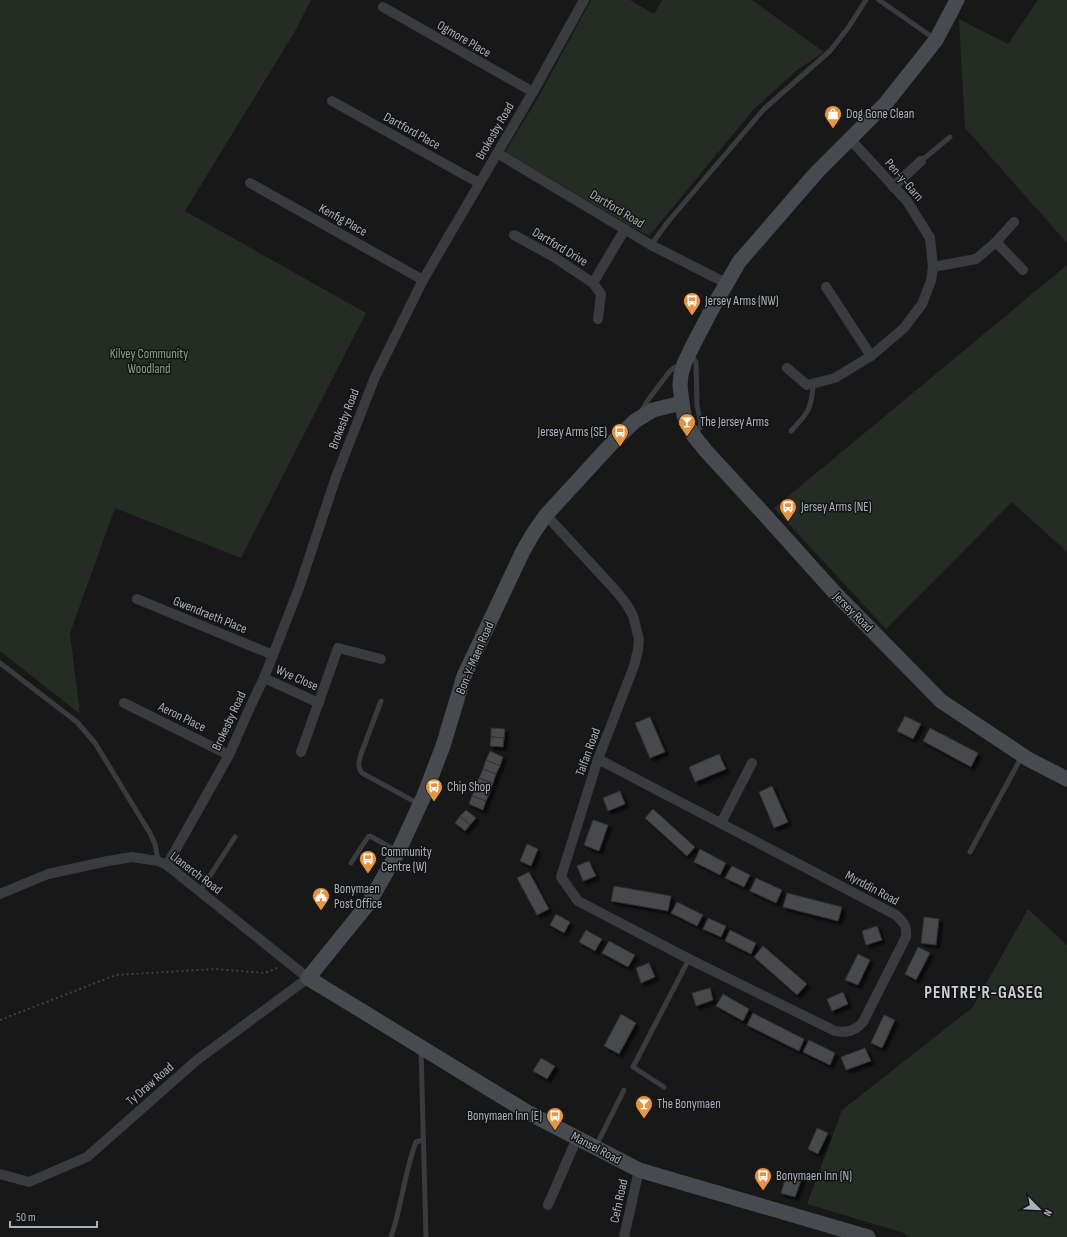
<svg xmlns="http://www.w3.org/2000/svg" width="1067" height="1237" viewBox="0 0 1067 1237" font-family="'Sofia Sans Condensed',sans-serif">
<defs>
<filter id="shadow"><feDropShadow dx="3.5" dy="3.5" stdDeviation="1" flood-color="#0009"/></filter>
</defs>
<rect width="100%" height="100%" fill="#181819"/>
<g fill="#242c24">
<path d="M0,0H311L294,33L185,211L366,313L241,558L115,508L70,633L80,714L0,651Z"/>
<path d="M591,0H630L654,14L662,0H752L824,52L797,70L754,109L649,236L625,223L505,152L539,96Z"/>
<path d="M1038,0H1067V243L965,128L959,19L1008,44Z"/>
<path d="M1067,265V552L1012,502L886,629L774,508Z"/>
<path d="M1028,909L1067,945V1237H909L904,1233L807,1204L842,1110L973,1007Z"/>
</g>
<g fill="#47484c" stroke="#323235" filter="url(#shadow)">
<path d="M905,716L921,724L913,739L897,731Z"/>
<path d="M650,717L665,752L650,758L635,723Z"/>
<path d="M491,728L505,729L504,738L491,737Z"/>
<path d="M930,728L978,753L971,767L923,741Z"/>
<path d="M491,737L504,738L503,747L490,746Z"/>
<path d="M490,751L503,757L500,766L486,760Z"/>
<path d="M719,754L726,769L695,782L689,767Z"/>
<path d="M486,760L500,766L496,774L483,769Z"/>
<path d="M483,769L496,774L493,783L479,778Z"/>
<path d="M479,778L493,783L490,792L476,787Z"/>
<path d="M772,786L788,822L774,828L759,792Z"/>
<path d="M476,787L490,792L486,801L472,796Z"/>
<path d="M620,791L625,804L608,811L603,798Z"/>
<path d="M472,796L486,801L483,810L469,804Z"/>
<path d="M653,809L695,847L687,856L645,818Z"/>
<path d="M466,810L476,818L470,825L460,816Z"/>
<path d="M460,816L470,825L465,831L455,823Z"/>
<path d="M593,820L608,825L599,851L584,845Z"/>
<path d="M527,844L538,849L531,866L520,861Z"/>
<path d="M700,849L726,863L720,875L694,862Z"/>
<path d="M589,861L596,876L583,881L577,866Z"/>
<path d="M732,866L750,875L744,887L725,878Z"/>
<path d="M529,872L549,909L537,915L517,878Z"/>
<path d="M756,878L782,890L776,903L750,891Z"/>
<path d="M614,886L671,896L668,911L611,901Z"/>
<path d="M787,893L842,907L838,921L783,907Z"/>
<path d="M677,902L703,915L697,926L671,913Z"/>
<path d="M556,914L570,922L564,933L550,925Z"/>
<path d="M924,917L939,919L936,945L921,943Z"/>
<path d="M708,918L726,926L721,937L703,929Z"/>
<path d="M877,926L882,940L866,945L862,931Z"/>
<path d="M586,930L602,939L595,951L579,942Z"/>
<path d="M730,930L756,943L751,954L725,941Z"/>
<path d="M609,941L635,955L628,967L602,953Z"/>
<path d="M763,946L807,984L797,995L754,957Z"/>
<path d="M918,947L930,953L916,980L905,974Z"/>
<path d="M858,954L870,960L858,985L845,980Z"/>
<path d="M649,963L655,977L641,983L636,968Z"/>
<path d="M710,988L713,1000L696,1006L692,993Z"/>
<path d="M843,992L848,1004L832,1011L827,999Z"/>
<path d="M723,994L749,1009L743,1021L716,1006Z"/>
<path d="M753,1013L804,1039L799,1051L747,1025Z"/>
<path d="M621,1014L636,1023L619,1054L604,1046Z"/>
<path d="M884,1015L895,1020L882,1048L871,1043Z"/>
<path d="M809,1040L835,1053L830,1065L803,1052Z"/>
<path d="M865,1048L871,1061L846,1070L841,1057Z"/>
<path d="M541,1058L555,1066L547,1079L533,1071Z"/>
<path d="M817,1128L828,1133L818,1154L808,1149Z"/>
<path d="M787,1173L802,1178L795,1197L781,1193Z"/>
</g>
<g fill="none" stroke-linecap="round" stroke-linejoin="round">
<path stroke="#3f4245" stroke-width="2" stroke-dasharray="2 3" stroke-linecap="butt" d="M0,1020L116,975L215,969L265,973L277,968"/>
<g stroke="#393b3e" stroke-width="5">
<path d="M879,0L935,39"/>
<path d="M921,161L950,137"/>
<path d="M651,245L667,223L764,109L830,51L848,28L866,0"/>
<path d="M691,356L696,362L697,406L701,423L700,427L696,434"/>
<path d="M641,412L648,400L670,371L675,367L681,365"/>
<path d="M791,431C797,424 804,418 808,410C812,402 812,392 814,383"/>
<path d="M0,663L77,722L95,743L150,833L155,844L158,861"/>
<path d="M381,701L361,754C359,761 357,767 362,773L419,804"/>
<path d="M970,852L1022,756"/>
<path d="M351,863L368,837L370,836L397,851"/>
<path d="M200,891L235,837"/>
<path d="M421,1050L426,1237"/>
<path d="M664,1087L633,1067L689,959"/>
<path d="M596,1146L624,1090"/>
<path d="M391,1237C402,1206 404,1173 416,1142L423,1140"/>
</g>
<g stroke="#393b3e" stroke-width="10">
<path d="M383,7L533,92"/>
<path d="M332,101L479,183"/>
<path d="M497,153L651,245L726,283"/>
<path d="M250,183L423,280"/>
<path d="M893,187L921,161"/>
<path d="M514,235L554,257L593,283L601,294L598,319"/>
<path d="M996,242L1023,270"/>
<path d="M933,267L976,259L996,242L1014,222"/>
<path d="M593,283L625,229"/>
<path d="M826,287L871,356"/>
<path d="M787,368L807,385L835,378L871,356L904,328L922,304L931,281L933,267L930,238L907,201L850,139"/>
<path d="M546,515L617,592L627,605L633,616L639,639L638,650L634,666L598,759L561,877L578,901L689,959L835,1031C847,1033 855,1031 863,1022L906,937C907,925 904,923 896,915L598,759"/>
<path d="M137,599L273,655"/>
<path d="M264,678L319,703"/>
<path d="M124,703L229,755"/>
<path d="M301,752L338,648L381,659"/>
<path d="M721,823L752,763"/>
<path d="M167,865L229,755L251,705L264,678L299,588L336,477L375,377L423,280L533,92L584,0"/>
<path d="M0,894L48,874L108,861L132,857L158,861L167,865L308,978L197,1060L87,1157L29,1182L0,1174"/>
<path d="M548,1205L577,1138"/>
<path d="M624,1237L639,1170"/>
</g>
<g stroke="#474a4e" stroke-width="15">
<path d="M957,0L936,40L886,103L816,173L739,262L713,307L693,345L684,364L681,375L680,385L682,403L684,415L687,424L694,436L706,451L763,513L835,593L941,701L1028,759L1067,779"/>
<path d="M682,403L653,410L635,421L614,441L546,515L534,532L523,551L464,676L443,746L423,798L398,852L368,904L308,978L527,1112L639,1170L868,1237"/>
</g>
</g>
<defs>
<symbol id="shop-pin" viewBox="-11 -11 22 30"><path d="M0 17L-7.5 6A9.5 9.5 0 1 1 7.5 6Z" fill="#e59444" stroke="#131314"/><path d="M-5-2.5h2.3a2.7 3.5 0 0 1 5.4 0H5L5.5 6h-11ZM-1.5-2.5h3a1.5 2.3 0 0 0-3 0Z" fill="#fff"/></symbol>
<symbol id="bus-pin" viewBox="-11 -11 22 30"><path d="M0 17L-7.5 6A9.5 9.5 0 1 1 7.5 6Z" fill="#e59444" stroke="#131314"/><path d="M-5-6H5V4H4V6H2V4H-2V6H-4V4H-5ZM-3.5-4V0h7V-4ZM-3.5 1.2v1.5H-2V1.2ZM2 1.2v1.5H3.5V1.2Z" fill="#fff"/></symbol>
<symbol id="bar-pin" viewBox="-11 -11 22 30"><path d="M0 17L-7.5 6A9.5 9.5 0 1 1 7.5 6Z" fill="#e59444" stroke="#131314"/><path d="M-6-5H6L.8 .8V4.5H3.5V6h-7V4.5H-.8V.8Z" fill="#fff"/></symbol>
<symbol id="civic-pin" viewBox="-11 -11 22 30"><path d="M0 17L-7.5 6A9.5 9.5 0 1 1 7.5 6Z" fill="#e59444" stroke="#131314"/><path d="M-.6-6.5H3V-4.5H.6V-3L4-1V1h2V6H-6V1h2V-1L-.6-3ZM-1.2 2.5V6h2.4V2.5Z" fill="#fff"/></symbol>
</defs>
<g fill-rule="evenodd">
<use href="#shop-pin" x="823" y="104" width="20" height="27"/>
<use href="#bus-pin" x="682" y="291" width="20" height="27"/>
<use href="#bar-pin" x="677" y="412" width="20" height="27"/>
<use href="#bus-pin" x="610" y="422" width="20" height="27"/>
<use href="#bus-pin" x="778" y="497" width="20" height="27"/>
<use href="#bus-pin" x="424" y="777" width="20" height="27"/>
<use href="#bus-pin" x="358" y="849" width="20" height="27"/>
<use href="#civic-pin" x="311" y="886" width="20" height="27"/>
<use href="#bar-pin" x="634" y="1094" width="20" height="27"/>
<use href="#bus-pin" x="545" y="1106" width="20" height="27"/>
<use href="#bus-pin" x="753" y="1166" width="20" height="27"/>
</g>
<g text-anchor="middle" dominant-baseline="central" stroke-width="3" stroke-linejoin="round" paint-order="stroke">
<g font-size="13" fill="#abb1b8" stroke="#131314">
<text transform="translate(464 39) rotate(30)">Ogmore Place</text>
<text transform="translate(412 131) rotate(29)">Dartford Place</text>
<text transform="translate(495 131) rotate(-60)">Brokesby Road</text>
<text transform="translate(904 180) rotate(49)">Pen-y-Garn</text>
<text transform="translate(617 209) rotate(31)">Dartford Road</text>
<text transform="translate(343 220) rotate(29)">Kenfig Place</text>
<text transform="translate(560 247) rotate(31)">Dartford Drive</text>
<text transform="translate(344 419) rotate(-69)">Brokesby Road</text>
<text transform="translate(853 612) rotate(45)">Jersey Road</text>
<text transform="translate(210 615) rotate(22)">Gwendraeth Place</text>
<text transform="translate(475 658) rotate(-67)">Bon-Y-Maen Road</text>
<text transform="translate(297 678) rotate(24)">Wye Close</text>
<text transform="translate(182 717) rotate(26)">Aeron Place</text>
<text transform="translate(229 721) rotate(-65)">Brokesby Road</text>
<text transform="translate(588 752) rotate(-70)">Talfan Road</text>
<text transform="translate(196 873) rotate(37)">Llanerch Road</text>
<text transform="translate(872 888) rotate(28)">Myrddin Road</text>
<text transform="translate(150 1084) rotate(-41)">Ty Draw Road</text>
<text transform="translate(596 1148) rotate(28)">Mansel Road</text>
<text transform="translate(619 1201) rotate(-78)">Cefn Road</text>
</g>
<g font-size="13" fill="#abb1b8" stroke="#131314" text-anchor="start">
<text x="846" y="114">Dog Gone Clean</text>
<text x="705" y="301">Jersey Arms (NW)</text>
<text x="700" y="422">The Jersey Arms</text>
<text x="607" y="432" text-anchor="end">Jersey Arms (SE)</text>
<text x="801" y="507">Jersey Arms (NE)</text>
<text x="447" y="787">Chip Shop</text>
<text x="381" y="852">Community<tspan x="381" dy="15">Centre (W)</tspan></text>
<text x="334" y="889">Bonymaen<tspan x="334" dy="15">Post Office</tspan></text>
<text x="657" y="1104">The Bonymaen</text>
<text x="542" y="1116" text-anchor="end">Bonymaen Inn (E)</text>
<text x="776" y="1176">Bonymaen Inn (N)</text>
</g>
<g font-size="13" fill="#87a283" stroke="#131314">
<text x="149" y="354">Kilvey Community<tspan x="149" dy="15">Woodland</tspan></text>
</g>
<g font-size="17" font-weight="bold" letter-spacing="1" fill="#cbcfd5" stroke="#131314">
<text x="984" y="993">PENTRE'R-GASEG</text>
</g>
</g>
<g transform="translate(1039 1209) rotate(114)" stroke="#131314" stroke-width="3" paint-order="stroke">
<path d="M0-3L7 15L0 10L-7 15Z" fill="#abb1b8"/>
<text y="-6" font-size="11" font-weight="bold" text-anchor="middle" fill="#abb1b8">N</text>
</g>
<path d="M10 1221v6h87v-6" fill="none" stroke="#abb1b8" stroke-width="2"/>
<text x="16" y="1221" font-size="12" fill="#abb1b8" stroke="#131314" stroke-width="3" paint-order="stroke">50 m</text>
</svg>
